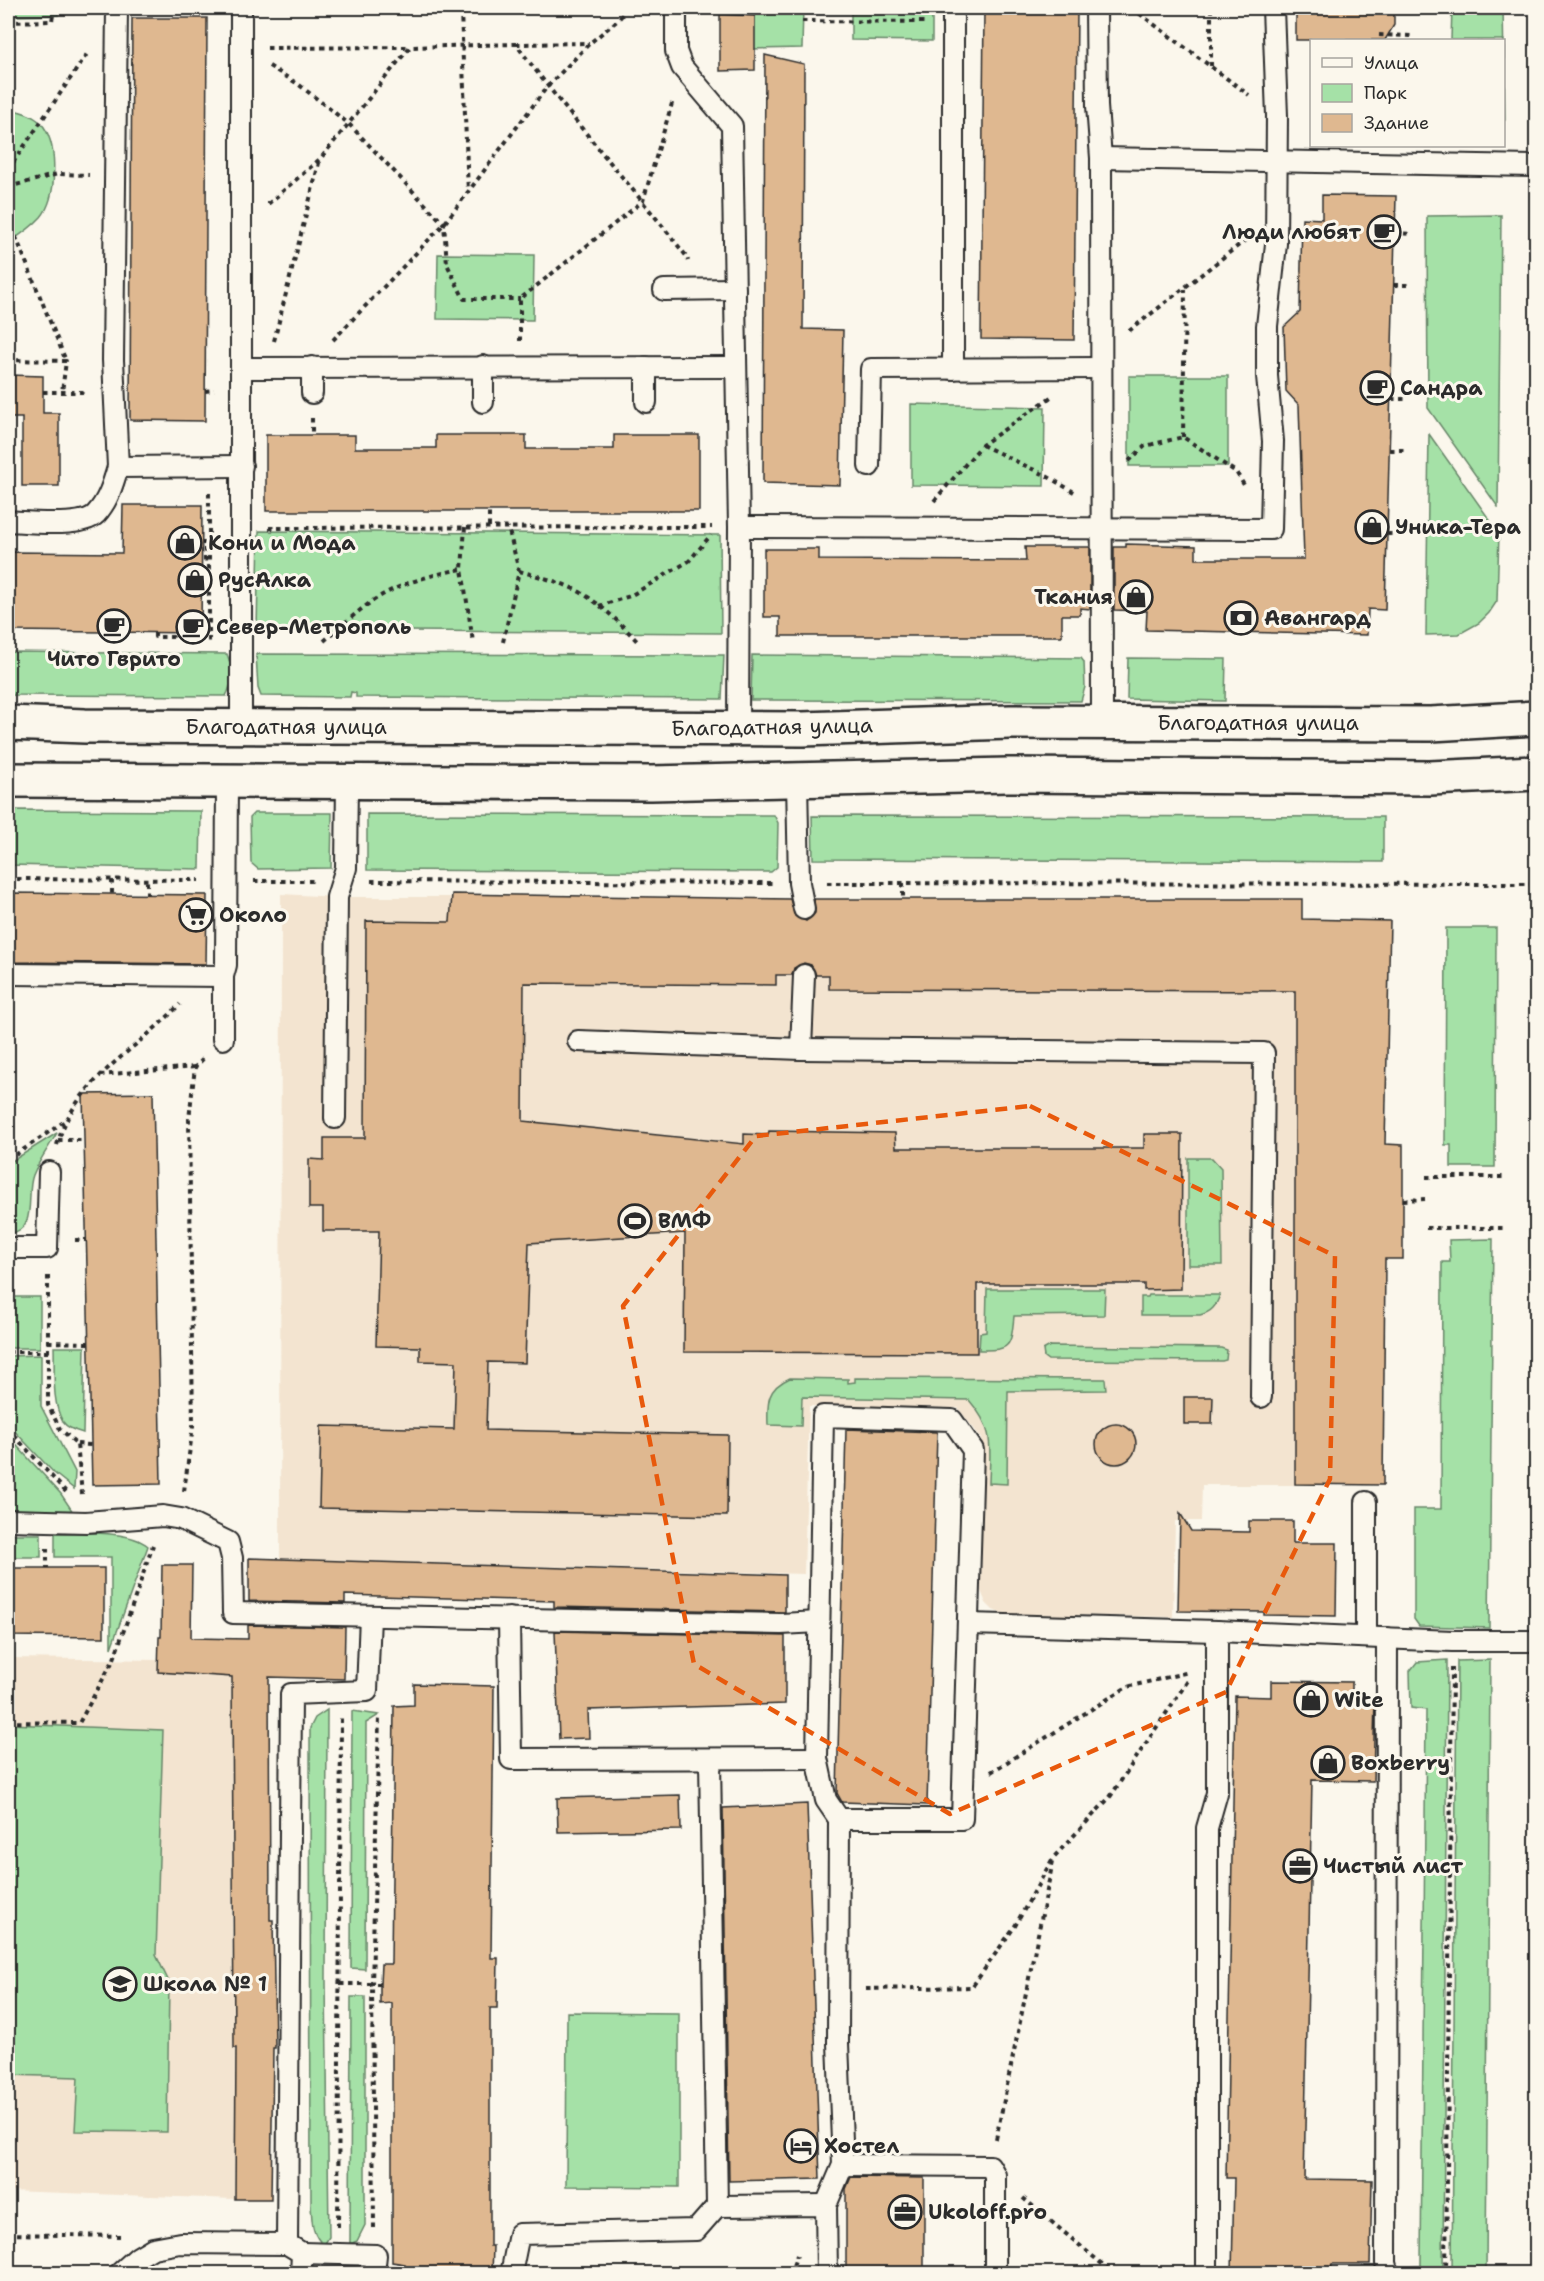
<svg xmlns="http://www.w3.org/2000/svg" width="1544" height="2281" viewBox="0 0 1544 2281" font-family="'Shantell Sans',sans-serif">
<rect width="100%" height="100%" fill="#fbf7ec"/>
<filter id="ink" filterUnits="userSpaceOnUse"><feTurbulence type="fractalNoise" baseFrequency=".0167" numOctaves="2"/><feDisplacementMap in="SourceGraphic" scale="12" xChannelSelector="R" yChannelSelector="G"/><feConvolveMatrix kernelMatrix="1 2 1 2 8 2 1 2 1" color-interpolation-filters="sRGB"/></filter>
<g filter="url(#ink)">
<g fill="#f3e4d0">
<path d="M281,894L337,897H452L459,894L777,899H1302V919L1385,1144L1403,1145V1259H1385L1383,1485H1202L1201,1521H1175L1173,1617L1003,1614L993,1610L986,1603L981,1591L982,1439L958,1408L809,1406L804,1574L280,1559Z"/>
<path d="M8,1658L159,1660L158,1672L232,1677V1920L234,2048H236L235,2199L8,2191Z"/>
</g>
<g fill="#a5e1a7" stroke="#688669" stroke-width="1.5">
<path d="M8,8H58V15L8,16Z"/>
<path d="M752,8H803L802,48L751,49Z"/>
<path d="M851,8H932V41L851,40Z"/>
<path d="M1452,8H1503L1505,120H1504V40H1451Z"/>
<path d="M8,109C21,111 36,115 44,127C58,148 57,198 41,217C32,227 19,236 8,243Z"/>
<path d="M1501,215L1498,507L1428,408L1427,216Z"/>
<path d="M438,254L534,255L533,320L437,319Z"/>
<rect x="1129" y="376" width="99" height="90"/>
<path d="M911,404L1045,407L1044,486L911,485Z"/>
<path d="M1429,434L1499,533L1497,601L1489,613L1479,623L1459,634L1426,635Z"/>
<path d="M259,531L720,535L721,633L257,630Z"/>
<path d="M8,652L227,654C232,666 232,686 226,696L8,695Z"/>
<path d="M256,654L724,655L722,699L356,697V693L351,692L350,697L261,696L258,688Z"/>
<path d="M752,655L1081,658L1084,662L1085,687L1081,701L751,700Z"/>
<path d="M1128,658L1226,659L1225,701L1127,699Z"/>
<path d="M8,810L201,811L200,869L8,865Z"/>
<path d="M254,813H332L331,868L258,869L251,863L250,817Z"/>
<path d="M367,814L774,815L778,823L777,867L771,872L367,870Z"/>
<path d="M812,816L1383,817V862L813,859Z"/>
<path d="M1446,928H1496L1495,1167H1451V1145H1445Z"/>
<path d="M57,1133C49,1147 39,1160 33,1175C25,1195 39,1230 8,1234V1155L9,1163Z"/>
<path d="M1188,1158H1212L1221,1168L1222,1265H1188Z"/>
<path d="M1493,1239L1489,1628L1419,1626L1414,1619V1509H1441L1442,1262H1450L1449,1240Z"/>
<path d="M987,1289H1105L1104,1315L1014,1316C1011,1346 1011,1351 979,1350L980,1333L986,1332Z"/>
<path d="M1149,1295H1220C1216,1306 1212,1312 1200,1315H1141V1297H1148Z"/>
<path d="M40,1297V1348H8V1297Z"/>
<path d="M1050,1346L1221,1348L1227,1350L1226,1360L1222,1361L1048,1360L1044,1357L1043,1350Z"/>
<path d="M54,1347H85L83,1433C76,1431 67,1428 63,1422C51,1402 55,1369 54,1347Z"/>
<path d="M41,1355V1406L75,1472L74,1489L54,1473L8,1424V1356Z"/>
<path d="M790,1378L848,1379V1383L855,1382V1378L1105,1379L1106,1390L1008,1391L1007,1484L989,1483C990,1446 995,1430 969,1400L802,1397L801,1426L768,1425C767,1402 767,1388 790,1378Z"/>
<path d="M8,1436L61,1494L73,1512L8,1510Z"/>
<path d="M55,1533C80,1534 128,1529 148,1546L111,1648V1557H55Z"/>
<rect x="8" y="1534" width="33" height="23"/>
<path d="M1447,1660L1443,2273H1407L1406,2267L1421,2266V2263L1426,1710L1411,1708L1410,1671L1417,1662Z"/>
<path d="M1490,1660L1486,2273H1452L1457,1661Z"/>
<path d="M327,1710L326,1981L329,2237L324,2245C311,2235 312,2220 311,2204L310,1728L315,1718Z"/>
<path d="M352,1711L379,1715L366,1723L365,1969L351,1968Z"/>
<path d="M8,1724L163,1730L156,1955L169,1982L167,2132L75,2131L78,2077L8,2075Z"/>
<path d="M351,1997H365V2225L357,2241L350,2244Z"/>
<path d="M567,2012L679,2013V2187L566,2186Z"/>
</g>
<g fill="#dfb890" stroke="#2b2b2b" stroke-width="1.5">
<path d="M984,8H1077L1074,340L981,339Z"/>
<path d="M1296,8H1394V25L1385,40H1296Z"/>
<path d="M720,14L755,16V70L720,71Z"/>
<path d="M132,18H207L205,421L130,420Z"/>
<path d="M765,55L804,64L803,329L843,330L840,485L763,483Z"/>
<path d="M1322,195L1396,196L1385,610L1368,609L1367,635L1146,630L1147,611L1114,610V547H1126V544L1196,546V559H1304L1299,405L1286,391L1284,327L1300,312L1302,218L1322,219Z"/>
<path d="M8,375L43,376V413H59V486H22V418H8Z"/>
<path d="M266,435H355V448H436V435H526V449H614V435H699V511H266Z"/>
<path d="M123,505H202L201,633L8,631V552L122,553Z"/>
<path d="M1025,547H1090V609L1080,608V615H1062V636H780V617H764V549H819V560L1026,561Z"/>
<path d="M8,893L207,895L206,964L8,962Z"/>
<path d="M452,894L790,899L795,916L806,921L815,913L814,899H1302V919L1390,921L1385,1144L1403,1145V1259H1385L1383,1485L1295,1484V991L829,989V975H816L811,965L804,963L794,968L792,975H776V985L524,983L523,1121L744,1144V1134L768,1135L769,1131L895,1133L896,1148H1144V1134H1182L1181,1289L1144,1290V1284H977V1353L684,1352L685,1233L529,1243L525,1363L488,1362L486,1430L728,1435L727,1516L319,1508L321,1426L454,1429L456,1362L420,1361V1347L376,1346L379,1231H323V1208H309V1159L324,1160V1138H365L366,921L450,922Z"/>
<path d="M153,1093L161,1484L92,1485L83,1094Z"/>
<path d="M1184,1397H1213L1212,1424H1184Z"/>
<circle cx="1116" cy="1444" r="20"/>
<path d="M846,1429L937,1432L927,1805L842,1802L837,1793Z"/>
<path d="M1180,1513L1191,1531L1249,1532V1521H1293V1543H1337L1336,1616L1264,1615V1612L1178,1611Z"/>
<path d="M249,1558L785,1575V1612L554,1607V1601L345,1595V1603L249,1601Z"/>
<path d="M162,1565H192L191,1638L248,1639V1625L345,1627L344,1679L269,1677L270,1920H273L275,2048H273L271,2199H235L236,2048H234L232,1677L158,1672L159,1637H161Z"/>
<path d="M8,1568H104V1637L8,1636Z"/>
<path d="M555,1631L785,1636V1704L588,1710L589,1738L559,1739Z"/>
<path d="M1271,1681L1352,1682V1698H1375L1373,1781L1312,1780L1304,2179L1372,2180L1370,2264H1332L1331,2274H1232L1234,2178H1226L1235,1696L1271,1697Z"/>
<path d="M414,1684L494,1686L491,1958H498L497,2008H490V2246H493L492,2274H407L405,2264L392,2262V2003L380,2004V1984L381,1964H391L394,1706L414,1705Z"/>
<path d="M680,1795L681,1830L558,1832L557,1798Z"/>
<path d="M807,1804L820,2179L729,2181L723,1808Z"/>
<path d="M851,2177L924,2178V2274H846V2189Z"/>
</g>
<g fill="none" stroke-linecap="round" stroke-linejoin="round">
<defs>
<g id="lane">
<path d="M117,8L113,360L118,467L242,466"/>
<path d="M241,8V727"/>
<path d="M676,8V51L682,67L732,126L739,527L738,729"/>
<path d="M1096,8L1097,106L1101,158L1102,722"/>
<path d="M1101,158L1536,166"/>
<path d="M664,290L735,289"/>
<path d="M242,368L735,367"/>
<path d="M953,369V8"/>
<path d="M312,393V367"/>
<path d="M483,402V366"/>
<path d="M646,402V367"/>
<path d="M869,466L871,369L1100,368"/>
<path d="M8,521C28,522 82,528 96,514C108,501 113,484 118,467"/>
<path d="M739,527L1271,529L1273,441L1267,376V326L1276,244L1277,116L1273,8"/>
<path d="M797,781L799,883L804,909"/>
<path d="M8,974L223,976"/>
<path d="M223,1039V976L226,965L227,780"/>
<path d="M578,1041L801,1049L804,975"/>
<path d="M801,1049L1264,1053L1261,1397"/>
<path d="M335,1118L337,897L346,868L347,782"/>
<path d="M8,1248H47L49,1172"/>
<path d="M1366,1502V1637"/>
<path d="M8,1520L86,1522L163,1516L181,1519L228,1542L232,1558L233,1613L781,1624L819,1622"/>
<path d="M509,1618L511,1759L817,1758"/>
<path d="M968,1624L1217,1631L1452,1641H1536"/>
<path d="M1387,1638L1386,2263L1389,2274"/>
<path d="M843,2165L990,2166L995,2175V2274"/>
<path d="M826,2205L843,2165L838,2043L839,1819L826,1800L817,1758L823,1416L952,1420L973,1450L962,1819H839"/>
<path d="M717,2206L826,2205L827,2274"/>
<path d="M287,2244L291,1694L367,1691L370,1616"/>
<path d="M302,2253L376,2255L374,2274"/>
<path d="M119,2274L138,2257L153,2248L180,2243L287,2244L302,2253L301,2274"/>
<path d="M511,2274L519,2234L696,2230L717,2206L710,1760"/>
<path d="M1207,2274V1828L1217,1793V1631"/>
</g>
<g id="primary">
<path d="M8,723L85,726L803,729L1010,722L1431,724L1536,718"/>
<path d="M8,780L651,783L1008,775L1430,778L1536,773"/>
</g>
</defs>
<use href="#lane" stroke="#2b2b2b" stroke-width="24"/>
<use href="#primary" stroke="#2b2b2b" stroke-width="38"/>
<g stroke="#2b2b2b" stroke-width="4" stroke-dasharray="4.5 4.5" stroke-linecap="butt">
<path d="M1132,8L1249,95"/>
<path d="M1211,8V66"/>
<path d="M461,11L468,193"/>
<path d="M802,21L925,22"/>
<path d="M8,22L52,21L53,15"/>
<path d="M1379,35L1414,36"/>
<path d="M516,44L589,43"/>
<path d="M267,48L410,47"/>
<path d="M269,66L298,84L349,124L444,224L447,264L464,299H520"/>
<path d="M8,170L87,54"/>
<path d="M8,187L58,174L89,175"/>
<path d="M268,204L321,158L410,47L516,44C570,118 631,185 687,257L688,261"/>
<path d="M8,220L18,242L66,361"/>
<path d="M1395,233L1411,234"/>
<path d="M1394,285H1411"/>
<path d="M1129,331L1248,238"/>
<path d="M333,340L444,224L547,87L590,43L618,20L628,8"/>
<path d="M274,341L320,159"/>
<path d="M520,341V299L643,201L673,100"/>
<path d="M8,360L66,361L62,392"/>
<path d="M205,391L214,390"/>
<path d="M43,392H87"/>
<path d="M1391,399H1409"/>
<path d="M312,418V435"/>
<path d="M1183,437L1185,289"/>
<path d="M982,445L1045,475L1074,492"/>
<path d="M1390,450H1408"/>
<path d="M1129,461L1145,446L1183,437L1236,472L1244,485"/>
<path d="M209,493V642"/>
<path d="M934,501L982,445L1051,397"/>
<path d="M465,527L462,569L473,642"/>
<path d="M489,527V511"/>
<path d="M269,528L712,527"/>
<path d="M1387,534H1407"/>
<path d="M201,543H205V562H208"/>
<path d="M519,571C541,577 566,583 585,595C605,608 622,625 638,642"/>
<path d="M599,606L630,596L689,561L711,535"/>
<path d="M155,633V637H173V642"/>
<path d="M324,641C338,629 352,616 367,605C393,585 430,575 462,569"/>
<path d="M503,642L519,571L508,527"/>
<path d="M8,879L199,880"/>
<path d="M10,879V893"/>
<path d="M112,880V894"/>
<path d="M254,881H313"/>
<path d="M371,881L772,883"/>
<path d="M827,883L1533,884"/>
<path d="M903,883V898"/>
<path d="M147,895V881"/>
<path d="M100,1075L195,1067"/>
<path d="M58,1140H84"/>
<path d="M57,1145C76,1078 136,1052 180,1004"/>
<path d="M8,1160L68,1119"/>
<path d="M1426,1177H1507"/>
<path d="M1403,1200L1425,1199"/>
<path d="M1426,1228H1506"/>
<path d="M75,1240H86"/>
<path d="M48,1276V1405L60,1429L77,1444L82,1494"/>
<path d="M48,1342L89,1343"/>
<path d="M8,1352H48"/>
<path d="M8,1429L68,1494"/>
<path d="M77,1444L91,1445"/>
<path d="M184,1491L193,1426L189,1119L195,1067L205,1057"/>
<path d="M47,1548V1568"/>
<path d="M8,1722L79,1723L114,1659L153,1545"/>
<path d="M991,1772L1127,1687L1189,1672"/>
<path d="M340,1984H380"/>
<path d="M866,1989L972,1987L1015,1926L1053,1858L1110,1797L1189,1679"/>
<path d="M996,2139L1053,1861"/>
<path d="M1023,2198L1114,2274"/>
<path d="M338,2227L341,1718"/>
<path d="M374,2228L372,1985L379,1717"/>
<path d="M8,2234L120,2236"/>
<path d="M790,2274L797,2255"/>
<path d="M1446,2274L1452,1668"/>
</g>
<use href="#lane" stroke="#fbf7ec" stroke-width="20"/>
<use href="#primary" stroke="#fbf7ec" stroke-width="33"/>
</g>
</g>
<path fill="none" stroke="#e8590c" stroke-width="4.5" stroke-dasharray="12 8" stroke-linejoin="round" d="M1030,1106L1335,1256L1330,1479L1226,1692L950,1814L694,1664L623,1306L756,1136Z"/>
<defs>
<symbol id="cafe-ring" viewBox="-11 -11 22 22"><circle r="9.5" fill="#fbf7ec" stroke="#2b2b2b" stroke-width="1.5"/><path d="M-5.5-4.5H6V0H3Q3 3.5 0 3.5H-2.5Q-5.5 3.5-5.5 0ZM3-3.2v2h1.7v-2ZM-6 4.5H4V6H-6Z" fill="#2b2b2b"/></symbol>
<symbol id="shop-ring" viewBox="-11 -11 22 22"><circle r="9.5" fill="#fbf7ec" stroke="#2b2b2b" stroke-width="1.5"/><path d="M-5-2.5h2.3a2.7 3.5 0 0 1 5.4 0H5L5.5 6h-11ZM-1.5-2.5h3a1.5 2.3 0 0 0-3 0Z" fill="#2b2b2b"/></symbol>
<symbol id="bank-ring" viewBox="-11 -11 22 22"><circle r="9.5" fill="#fbf7ec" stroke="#2b2b2b" stroke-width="1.5"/><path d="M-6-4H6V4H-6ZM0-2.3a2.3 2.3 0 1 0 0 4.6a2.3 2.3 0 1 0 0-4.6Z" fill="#2b2b2b"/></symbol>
<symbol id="supermarket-ring" viewBox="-11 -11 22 22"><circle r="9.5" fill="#fbf7ec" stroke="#2b2b2b" stroke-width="1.5"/><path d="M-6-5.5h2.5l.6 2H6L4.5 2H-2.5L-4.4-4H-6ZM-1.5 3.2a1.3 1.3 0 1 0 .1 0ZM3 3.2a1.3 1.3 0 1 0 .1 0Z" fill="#2b2b2b"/></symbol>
<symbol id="stadium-ring" viewBox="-11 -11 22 22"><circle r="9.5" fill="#fbf7ec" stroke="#2b2b2b" stroke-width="1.5"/><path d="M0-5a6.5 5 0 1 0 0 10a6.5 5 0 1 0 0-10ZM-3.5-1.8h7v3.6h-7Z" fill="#2b2b2b"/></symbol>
<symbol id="office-ring" viewBox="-11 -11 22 22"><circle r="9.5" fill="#fbf7ec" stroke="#2b2b2b" stroke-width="1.5"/><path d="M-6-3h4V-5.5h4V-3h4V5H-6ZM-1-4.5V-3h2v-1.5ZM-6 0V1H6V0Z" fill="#2b2b2b"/></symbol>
<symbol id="school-ring" viewBox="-11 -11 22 22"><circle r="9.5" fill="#fbf7ec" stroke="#2b2b2b" stroke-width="1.5"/><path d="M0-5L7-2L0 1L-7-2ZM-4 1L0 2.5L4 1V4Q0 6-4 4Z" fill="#2b2b2b"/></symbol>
<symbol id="hotel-ring" viewBox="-11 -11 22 22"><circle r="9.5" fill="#fbf7ec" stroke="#2b2b2b" stroke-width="1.5"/><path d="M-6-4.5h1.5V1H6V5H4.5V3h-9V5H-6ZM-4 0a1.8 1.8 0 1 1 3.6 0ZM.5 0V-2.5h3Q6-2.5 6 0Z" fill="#2b2b2b"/></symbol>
</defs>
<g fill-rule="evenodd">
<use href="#cafe-ring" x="1365" y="213" width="38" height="38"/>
<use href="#cafe-ring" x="1358" y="369" width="38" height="38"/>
<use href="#shop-ring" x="1353" y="508" width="38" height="38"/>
<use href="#shop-ring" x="166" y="524" width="38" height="38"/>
<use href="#shop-ring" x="176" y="561" width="38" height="38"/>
<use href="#shop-ring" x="1117" y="578" width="38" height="38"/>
<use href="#bank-ring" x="1222" y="599" width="38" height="38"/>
<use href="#cafe-ring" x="95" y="607" width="38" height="38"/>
<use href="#cafe-ring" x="174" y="608" width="38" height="38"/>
<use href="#supermarket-ring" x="177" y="896" width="38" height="38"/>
<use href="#stadium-ring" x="616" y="1202" width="38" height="38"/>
<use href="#shop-ring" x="1292" y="1681" width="38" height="38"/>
<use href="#shop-ring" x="1309" y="1744" width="38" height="38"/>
<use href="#office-ring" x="1281" y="1847" width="38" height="38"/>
<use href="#school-ring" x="101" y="1965" width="38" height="38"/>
<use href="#hotel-ring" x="782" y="2127" width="38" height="38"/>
<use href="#office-ring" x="886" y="2193" width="38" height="38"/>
</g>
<g text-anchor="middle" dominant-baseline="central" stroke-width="6" stroke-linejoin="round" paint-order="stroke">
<g font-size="21" font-weight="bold" fill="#2b2b2b" stroke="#fbf7ec" text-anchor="start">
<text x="1361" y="232" text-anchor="end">Люди любят</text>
<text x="1400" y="388">Сандра</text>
<text x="1395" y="527">Уника-Тера</text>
<text x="208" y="543">Кони и Мода</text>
<text x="218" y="580">РусАлка</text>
<text x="1113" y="597" text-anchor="end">Ткания</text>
<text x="1264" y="618">Авангард</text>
<text x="216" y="627">Север-Метрополь</text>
<text x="114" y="659" text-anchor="middle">Чито Гврито</text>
<text x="219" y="915">Около</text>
<text x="658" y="1221">ВМФ</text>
<text x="1334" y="1700">Wite</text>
<text x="1351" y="1763">Boxberry</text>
<text x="1323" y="1866">Чистый лист</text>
<text x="143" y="1984">Школа № 1</text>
<text x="824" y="2146">Хостел</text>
<text x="928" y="2212">Ukoloff.pro</text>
</g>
<g font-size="21" fill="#2b2b2b" stroke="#fbf7ec">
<text x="1258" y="723">Благодатная улица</text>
<text x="286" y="727">Благодатная улица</text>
<text transform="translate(772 727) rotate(-1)">Благодатная улица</text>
</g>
</g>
<rect width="1544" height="2281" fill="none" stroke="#fbf7ec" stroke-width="30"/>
<rect x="15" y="15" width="1514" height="2251" fill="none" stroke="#2b2b2b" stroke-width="2" filter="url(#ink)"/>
<rect x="1310" y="39" width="195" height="108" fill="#fbf7ec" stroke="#a8a59f" stroke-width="1.5"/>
<rect x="1322" y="58" width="30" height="9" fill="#fbf7ec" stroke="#a8a59f" stroke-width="1.5"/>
<text x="1364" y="69" font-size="18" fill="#2b2b2b">Улица</text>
<rect x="1322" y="84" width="30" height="18" fill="#a5e1a7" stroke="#a8a59f" stroke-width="1.5"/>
<text x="1364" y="99" font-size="18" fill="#2b2b2b">Парк</text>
<rect x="1322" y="114" width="30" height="18" fill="#dfb890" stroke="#a8a59f" stroke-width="1.5"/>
<text x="1364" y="129" font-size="18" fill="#2b2b2b">Здание</text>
</svg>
